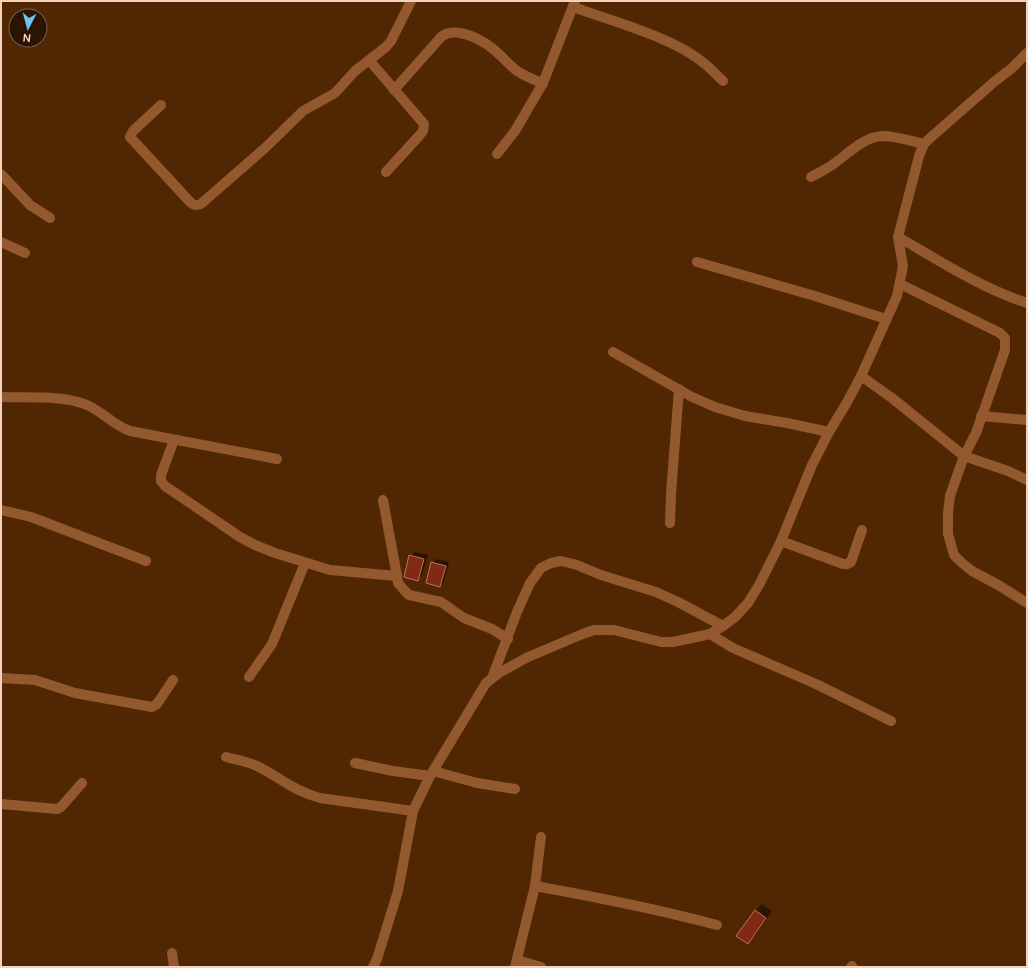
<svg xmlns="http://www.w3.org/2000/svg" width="1028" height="968" viewBox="0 0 1028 968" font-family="'DM Sans',sans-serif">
<rect width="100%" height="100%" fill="#512703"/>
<g fill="#0007">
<path d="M415,552L428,555L422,575L418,580L410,556Z"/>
<path d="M436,559L449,562L444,582L440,586L432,563Z"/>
<path d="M762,904L772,911L754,937L748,943L756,910Z"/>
</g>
<g fill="#802a15" stroke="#bc7361">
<path d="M409,555L424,559L418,581L404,577Z"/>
<path d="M431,562L446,566L440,587L426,583Z"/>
<path d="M755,910L766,918L748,944L736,936Z"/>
</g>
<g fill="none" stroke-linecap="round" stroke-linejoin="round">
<g stroke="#93582e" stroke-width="10">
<path d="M573,7C612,21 673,37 705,64C711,69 717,75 723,81"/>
<path d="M369,60L424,124L423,131L419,136L386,172"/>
<path d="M394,90L441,37C455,26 479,38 492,48C501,55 508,64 517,71C525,76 534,80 543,83"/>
<path d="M161,105L133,131L130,137L191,203C195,206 198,206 202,203L265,148L303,111L335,93L355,71L386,47L391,41L411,1"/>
<path d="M497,154L515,131L543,83L575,1"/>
<path d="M1,174L30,205L50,218"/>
<path d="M811,177C818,173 825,170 832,165C847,155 863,137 882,136C896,136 911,141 924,144"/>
<path d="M898,237C940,261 981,288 1027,303"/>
<path d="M1,242L25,253"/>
<path d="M697,262L815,296L886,319"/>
<path d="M900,284L1000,333L1005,338V350L976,433L964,456L950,496L948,513V534L954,555L961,562L972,571L1000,586L1027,603"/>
<path d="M613,352L692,397L715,407L745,416L787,423L829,432"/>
<path d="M861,376L892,398L964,456L1008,471L1027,480"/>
<path d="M1,397C26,398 64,395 87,405C103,412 113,425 130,431L277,459"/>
<path d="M981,416L1027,420"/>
<path d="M174,440L161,475V481L165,486L240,537L255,545L275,553L330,570L397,576"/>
<path d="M383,500L397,576L398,583L404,590L409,595L441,602L464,618L492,629L508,639"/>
<path d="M1,510L31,517L146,561"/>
<path d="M670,523L671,494L679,389"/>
<path d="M781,541L843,564H847L851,562L862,530"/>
<path d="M710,634L733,648L816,684L891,721"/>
<path d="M249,677L272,644L305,563"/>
<path d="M1,678L35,680L75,693L152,707L157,704L173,680"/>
<path d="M492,678L517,612L530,583L541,568L551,563L561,561L577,565L601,575L656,592L678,602L723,626"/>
<path d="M226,757C237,760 249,762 259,767C282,779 294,791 320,798L413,811"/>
<path d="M355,763L393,771L430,776"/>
<path d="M433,771L477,783L515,789"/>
<path d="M1,804L57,809L61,807L82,783"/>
<path d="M535,886C596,897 657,909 717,925"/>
<path d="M172,953L174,967"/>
<path d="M517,960L541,967"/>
<path d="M373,967L377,959L398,891L413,811L430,776L486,683L499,673L526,658L580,635L594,630H614L661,642H673L710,634L723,626L735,617L748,603L759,585L781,541L812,465L829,432L846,404L861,376L897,296L903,266L898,237L919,156L924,144L929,139L994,82L1012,68L1027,53"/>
<path d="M515,967L535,886L541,837"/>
<path d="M851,967L852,966"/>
</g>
</g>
<rect width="1028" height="968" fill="none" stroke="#f4d2bc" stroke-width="4"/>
<g transform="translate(28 28) rotate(186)"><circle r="19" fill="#2c1403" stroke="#7c604d"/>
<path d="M0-3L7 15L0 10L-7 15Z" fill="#6cc3f2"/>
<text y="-6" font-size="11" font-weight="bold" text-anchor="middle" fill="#f4d2bc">N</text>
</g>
</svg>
